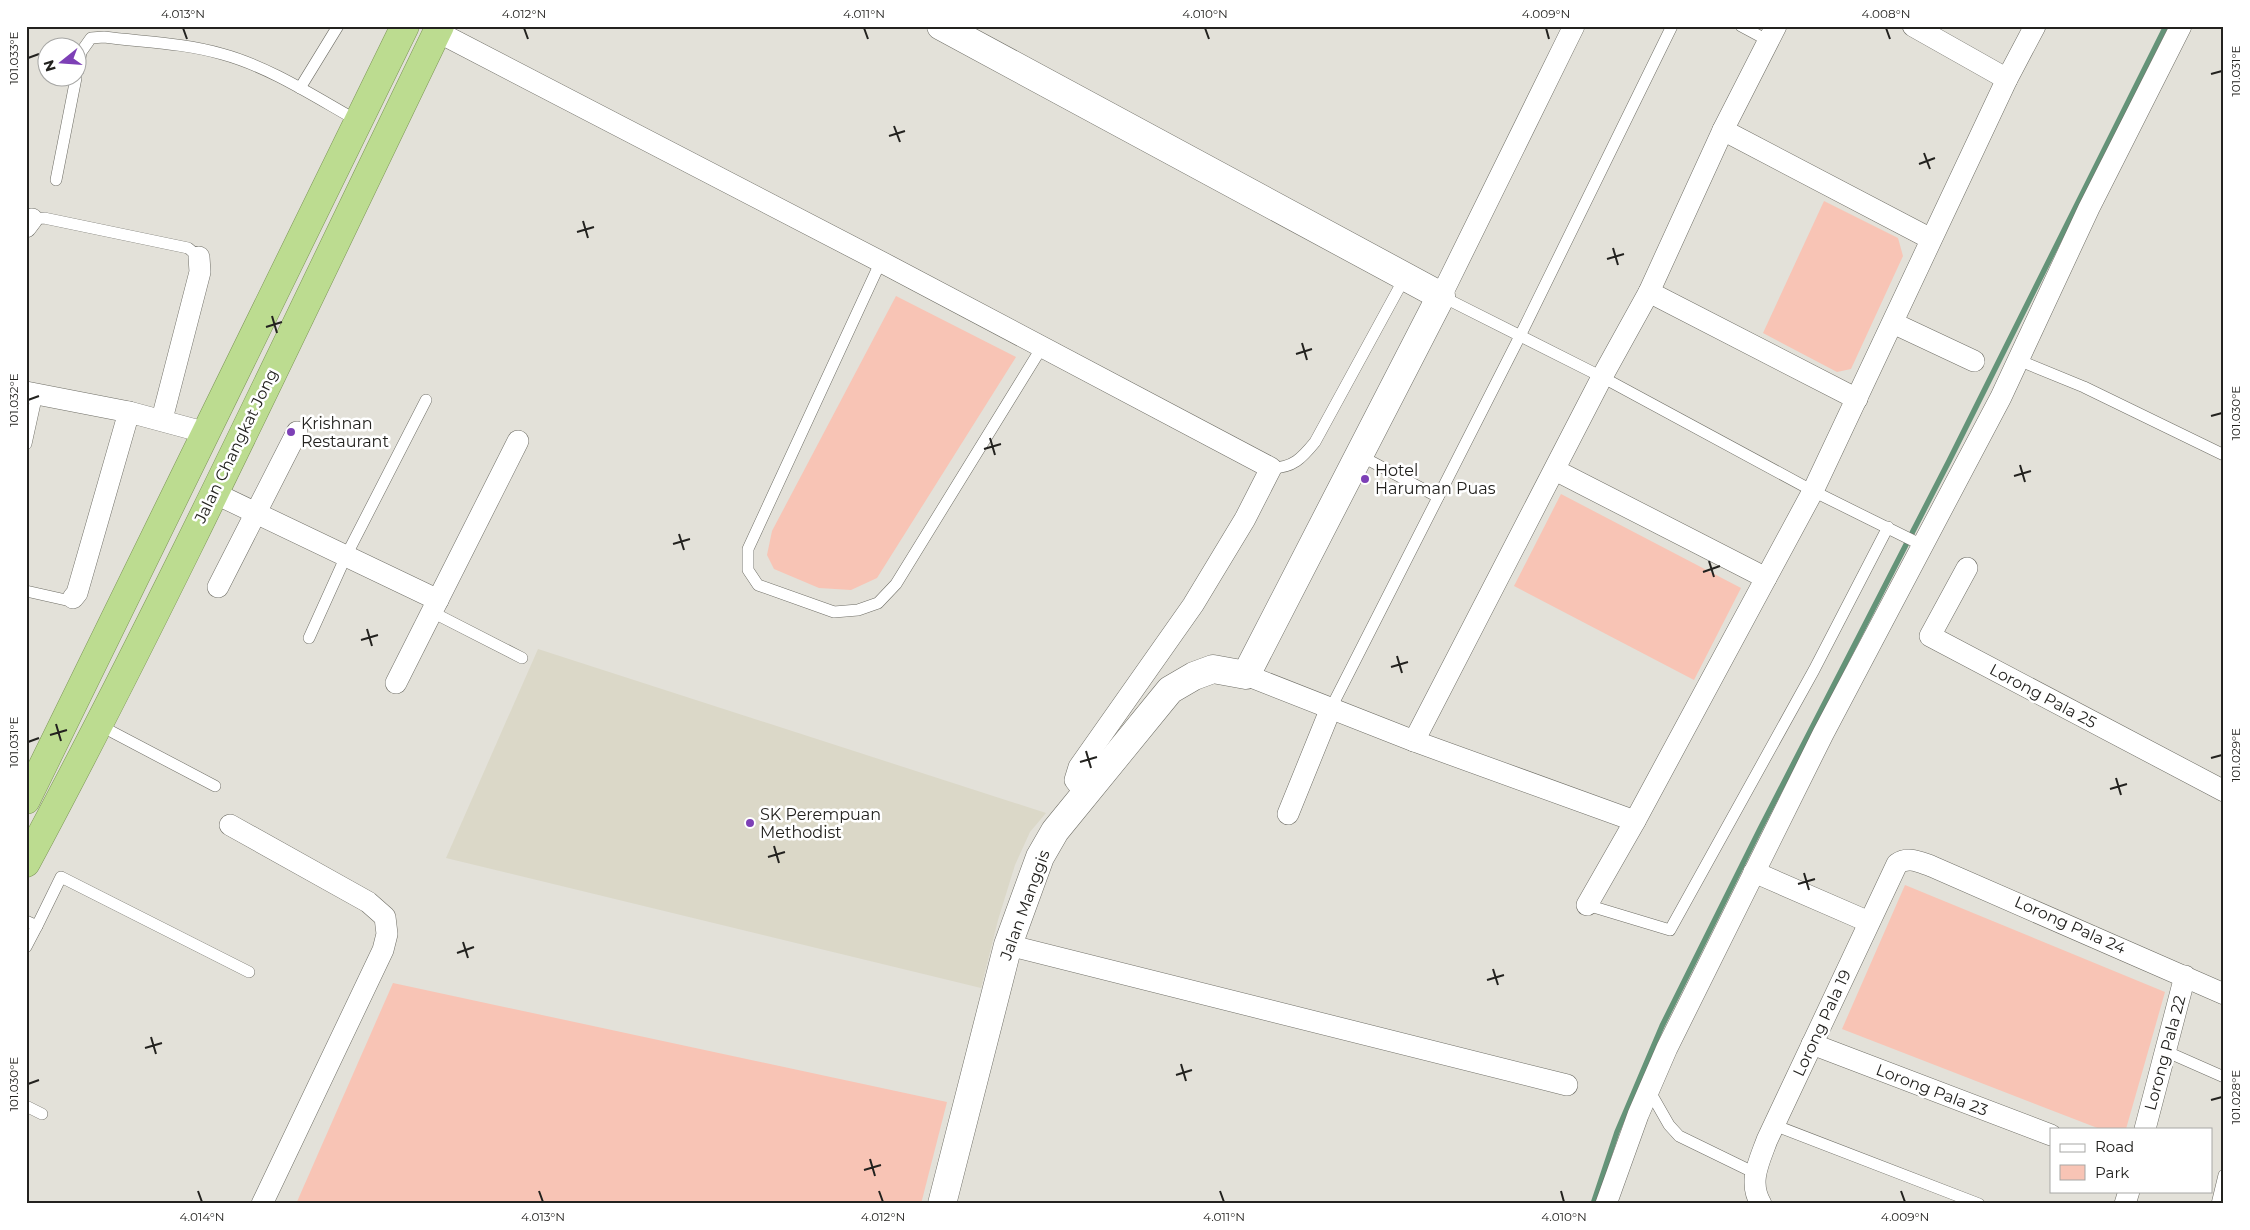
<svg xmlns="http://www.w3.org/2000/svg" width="2250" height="1230" viewBox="0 0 2250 1230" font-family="Montserrat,sans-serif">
<rect width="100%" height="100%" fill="#e3e1d9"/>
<path fill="#dbd8c8" d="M538,649L1046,813L1030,832L1015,865L998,920L981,988L446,858Z"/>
<g fill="#f8c4b5">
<path d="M1824,201L1898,238L1903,256L1851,369L1837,372L1763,333Z"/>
<path d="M896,296L1016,357L877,578L851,590L819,588L774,569L767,555L772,531Z"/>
<path d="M1561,494L1741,588L1694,680L1514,586Z"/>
<path d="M1905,885L2165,992L2126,1129H2100L1842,1029Z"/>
<path d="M393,983L947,1102L921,1204H296Z"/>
</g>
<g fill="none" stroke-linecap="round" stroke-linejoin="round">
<path stroke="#649378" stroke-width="5.5" d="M1593,1204L1617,1132L1662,1026L1760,829L1949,461L2166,26"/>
<defs>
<g id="service">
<path d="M1741,26L1769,41"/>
<path d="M78,71L81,52L91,38L104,37C143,42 184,43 222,54C270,67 315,97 358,121"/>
<path d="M300,88L338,26"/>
<path d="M56,180L76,78"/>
<path d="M32,219L44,218L188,248L199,257"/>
<path d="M881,261L748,549V570L758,585L834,612L858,610L878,603L896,584L1042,347"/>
<path d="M1441,296L1602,377L1813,491L1924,546"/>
<path d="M2018,360L2084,387L2224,455"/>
<path d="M26,444L37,394"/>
<path d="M1359,455L1438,497"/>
<path d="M1271,468C1293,468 1302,458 1315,442L1405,277"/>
<path d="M26,591L66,600L73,598"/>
<path d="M432,612L522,658"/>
<path d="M309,638L346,556L426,400"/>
<path d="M1331,708L1520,336L1672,26"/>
<path d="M99,725L215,786"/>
<path d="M1587,905L1670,930L1814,670L1888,527"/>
<path d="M26,921L37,926L61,877L249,972"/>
<path d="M26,947L37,926"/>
<path d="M2165,1051L2224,1077"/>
<path d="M1649,1090L1669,1125L1679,1136L1755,1173"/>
<path d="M26,1106L42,1114"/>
<path d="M1774,1125L1979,1204"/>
<path d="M2217,1204L2224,1175"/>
</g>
<g id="minor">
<path d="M1913,26L2007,79"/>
<path d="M438,32L889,266L1271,468L1245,519L1193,605L1079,767L1075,780L1085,793"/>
<path d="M1723,130L1931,239"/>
<path d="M26,227L32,219"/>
<path d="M1649,292L1857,399"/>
<path d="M1441,296L1574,26"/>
<path d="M1893,323L1974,361"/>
<path d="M26,392L129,412L207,433"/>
<path d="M162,419L200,272L199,257"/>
<path d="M1555,470L1766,578"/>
<path d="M214,493L438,600"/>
<path d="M1967,568L1930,636L2224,791"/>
<path d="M218,587L297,432"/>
<path d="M73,598L77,593L129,412"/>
<path d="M1246,675L1414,741L1635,821"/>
<path d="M396,683L518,441"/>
<path d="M1414,741L1602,377L1649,292L1723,130L1776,26"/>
<path d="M1288,814L1331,708"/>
<path d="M230,825L368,902L385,917L387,934L383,950L262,1204"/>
<path d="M1754,872L1869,922"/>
<path d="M1587,905L1635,821L1813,491L2007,79L2035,26"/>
<path d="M1008,945L1567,1085"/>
<path d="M1812,1044L2051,1135"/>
<path d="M2145,1129L2185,976"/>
<path d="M1606,1204L1638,1115L1667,1048L1823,734L2001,397L2089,208L2181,26"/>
<path d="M1761,1204C1748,1182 1759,1162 1767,1140L1897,864C1908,856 1919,862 1931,866L2224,994"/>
<path d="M2125,1204L2129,1191"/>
</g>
<path id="tertiary" d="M941,26L1441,296L1246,675L1213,669L1194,676L1170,690L1055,831L1040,857L1008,945L942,1204"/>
<g id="trunk">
<path d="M26,800L405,26"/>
<path d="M26,863C173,589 304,306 440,26"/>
</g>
</defs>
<use href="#service" stroke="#6f6e66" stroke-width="12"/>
<use href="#minor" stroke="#6f6e66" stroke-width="22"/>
<use href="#tertiary" stroke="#6f6e66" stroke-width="29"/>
<use href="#trunk" stroke="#7b9556" stroke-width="29"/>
<use href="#service" stroke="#fff" stroke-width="11"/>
<use href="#minor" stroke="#fff" stroke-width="21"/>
<use href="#tertiary" stroke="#fff" stroke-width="28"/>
<use href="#trunk" stroke="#bcdc90" stroke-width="28"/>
</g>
<path fill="none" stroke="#23221f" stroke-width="2" d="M183,28L187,39M524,28L528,39M864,28L868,39M1205,28L1209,39M1546,28L1549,39M1886,28L1890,39M28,58L39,54M2211,74L2222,71M894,126L900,142M889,136L905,131M1924,153L1930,169M1919,164L1935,158M583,221L588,238M577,232L594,227M1613,248L1618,265M1607,259L1624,254M272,316L277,333M266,327L282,322M1302,343L1307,360M1296,354L1312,349M28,400L39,396M2211,416L2222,413M990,438L995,455M984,449L1001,444M2020,465L2025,482M2014,476L2031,471M679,534L684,550M673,544L690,539M1709,561L1714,577M1703,572L1720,566M367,629L372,646M361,640L378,635M1397,656L1402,673M1391,667L1408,662M56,724L61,741M50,735L67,730M28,742L39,738M1086,751L1091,768M2211,758L2222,755M1080,762L1097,757M2116,778L2121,795M2110,789L2127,784M774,846L779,863M768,857L785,852M1804,873L1809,890M1798,884L1815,879M463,942L468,958M457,953L474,947M1493,969L1498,985M1487,980L1504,975M151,1037L156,1054M145,1048L162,1043M1181,1064L1186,1081M1176,1075L1192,1070M28,1084L39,1080M2211,1100L2222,1097M870,1159L875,1176M864,1170L881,1165M198,1191L202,1202M539,1191L543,1202M879,1191L883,1202M1220,1191L1224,1202M1561,1191L1564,1202M1901,1191L1905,1202"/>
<g fill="#7d40b6" stroke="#fff" stroke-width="2">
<circle cx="291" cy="432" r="5"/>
<circle cx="1365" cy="479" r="5"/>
<circle cx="750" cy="823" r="5"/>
</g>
<g text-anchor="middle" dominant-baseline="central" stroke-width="5" stroke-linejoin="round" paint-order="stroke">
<g font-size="16" fill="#23221f" stroke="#fff" text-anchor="start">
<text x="301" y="423">Krishnan<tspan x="301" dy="18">Restaurant</tspan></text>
<text x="1375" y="470">Hotel<tspan x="1375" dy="18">Haruman Puas</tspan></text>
<text x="760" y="814">SK Perempuan<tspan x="760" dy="18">Methodist</tspan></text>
</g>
<g font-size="16" fill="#23221f" stroke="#fff">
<text transform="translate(236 446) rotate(-64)">Jalan Changkat Jong</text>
<text transform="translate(2043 696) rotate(28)">Lorong Pala 25</text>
<text transform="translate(1025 905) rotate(-70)">Jalan Manggis</text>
<text transform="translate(2070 925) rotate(24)">Lorong Pala 24</text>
<text transform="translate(1822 1023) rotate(-65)">Lorong Pala 19</text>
<text transform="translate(2165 1053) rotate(-75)">Lorong Pala 22</text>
<text transform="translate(1932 1090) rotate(21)">Lorong Pala 23</text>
</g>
</g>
<rect width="2250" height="1230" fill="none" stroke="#ffffff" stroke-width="55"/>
<rect x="2050" y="1128" width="162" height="65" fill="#ffffff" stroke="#a7a7a5"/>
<rect x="2060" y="1144" width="25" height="8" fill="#ffffff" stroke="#a7a7a5"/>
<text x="2095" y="1152" font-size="15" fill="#23221f">Road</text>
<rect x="2060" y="1165" width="25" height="15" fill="#f8c4b5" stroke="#a7a7a5"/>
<text x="2095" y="1178" font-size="15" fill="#23221f">Park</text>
<g transform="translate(62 62) rotate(253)"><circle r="24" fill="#ffffff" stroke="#a7a7a5"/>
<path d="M0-4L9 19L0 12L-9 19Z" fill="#7d40b6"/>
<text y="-8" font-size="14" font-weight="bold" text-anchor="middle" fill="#23221f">N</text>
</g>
<rect x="28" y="28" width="2194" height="1174" fill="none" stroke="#23221f" stroke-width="2"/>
<g font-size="12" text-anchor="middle" fill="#23221f">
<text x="183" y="18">4.013°N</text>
<text x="524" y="18">4.012°N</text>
<text x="864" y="18">4.011°N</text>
<text x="1205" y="18">4.010°N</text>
<text x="1546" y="18">4.009°N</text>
<text x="1886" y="18">4.008°N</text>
<text transform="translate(14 58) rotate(-90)" y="4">101.033°E</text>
<text transform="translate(2236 71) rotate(-90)" y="4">101.031°E</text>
<text transform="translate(14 400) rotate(-90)" y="4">101.032°E</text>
<text transform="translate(2236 413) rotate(-90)" y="4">101.030°E</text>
<text transform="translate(14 742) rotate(-90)" y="4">101.031°E</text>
<text transform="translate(2236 755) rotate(-90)" y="4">101.029°E</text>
<text transform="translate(14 1084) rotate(-90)" y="4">101.030°E</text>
<text transform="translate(2236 1097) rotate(-90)" y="4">101.028°E</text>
<text x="202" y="1221">4.014°N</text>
<text x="543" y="1221">4.013°N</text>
<text x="883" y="1221">4.012°N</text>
<text x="1224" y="1221">4.011°N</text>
<text x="1564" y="1221">4.010°N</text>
<text x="1905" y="1221">4.009°N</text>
</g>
</svg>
